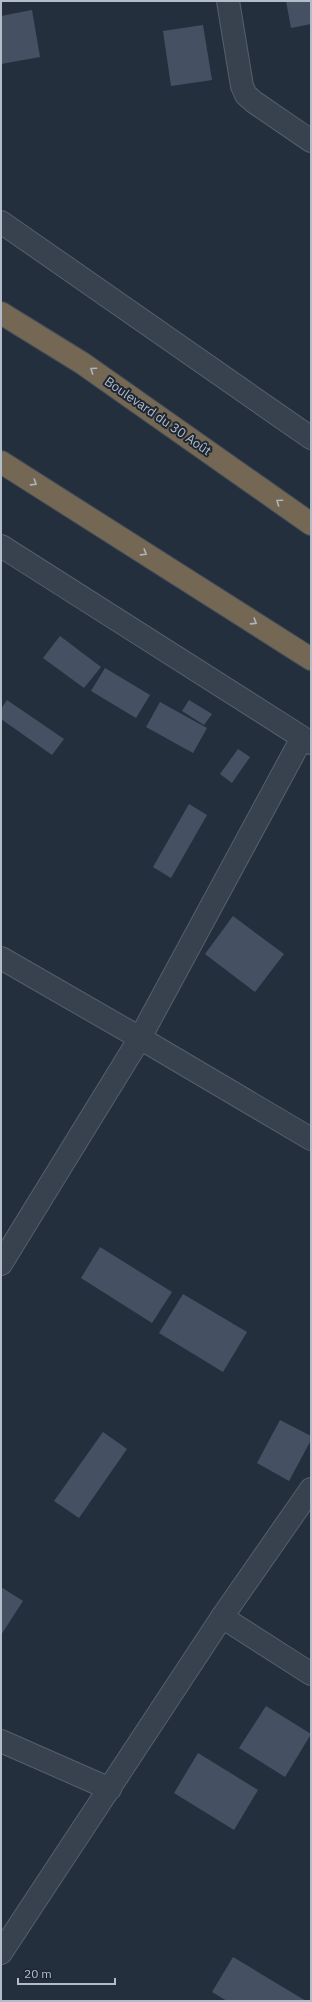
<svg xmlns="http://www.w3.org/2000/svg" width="312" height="2002" viewBox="0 0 312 2002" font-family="'IBM Plex Sans',sans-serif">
<rect width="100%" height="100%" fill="#242f3e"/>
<g fill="#455162">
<path d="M286,1H311V24L291,28Z"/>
<path d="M32,10L40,57L1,64V16Z"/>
<path d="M203,25L212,80L171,86L163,31Z"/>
<path d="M60,636L101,667L84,688L43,658Z"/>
<path d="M105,668L150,695L136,718L91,691Z"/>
<path d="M7,700L64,739L52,755L1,719V709Z"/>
<path d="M189,700L212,714L204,725L182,711Z"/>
<path d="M160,702L207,728L193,753L146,727Z"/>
<path d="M238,749L250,757L232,783L220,774Z"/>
<path d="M189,804L207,815L171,878L153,867Z"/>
<path d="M233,916L284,954L255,992L205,954Z"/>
<path d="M100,1247L172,1292L152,1323L81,1278Z"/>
<path d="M183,1294L247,1332L223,1372L159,1333Z"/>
<path d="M280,1420L311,1436V1440L289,1481L257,1463Z"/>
<path d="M103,1432L127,1449L79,1518L54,1501Z"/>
<path d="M1,1587L23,1601L1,1635Z"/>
<path d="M266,1706L311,1734L285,1777L239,1748Z"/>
<path d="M198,1753L258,1790L234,1830L174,1793Z"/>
<path d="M233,1957L306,2001H227L212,1992Z"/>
</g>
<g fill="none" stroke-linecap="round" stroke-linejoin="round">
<defs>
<g id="street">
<path d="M228,1L242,86L246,95L254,102L311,141"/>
<path d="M1,222L311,438"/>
<path d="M1,546L311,743"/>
<path d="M1,958L140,1038L311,1139"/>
<path d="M1,1264L140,1038L302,738"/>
<path d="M222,1617L311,1674"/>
<path d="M1,1741L110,1789"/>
<path d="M1,1953L222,1617L311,1489"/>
</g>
<g id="highway">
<path d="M1,313L82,363L311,524"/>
<path d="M1,462L311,659"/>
</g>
</defs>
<use href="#street" stroke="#565f6c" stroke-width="24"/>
<use href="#highway" stroke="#434c59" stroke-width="24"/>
<use href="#street" stroke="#38414e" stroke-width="22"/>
<use href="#highway" stroke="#746855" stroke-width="22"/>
</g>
<defs><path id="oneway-chevron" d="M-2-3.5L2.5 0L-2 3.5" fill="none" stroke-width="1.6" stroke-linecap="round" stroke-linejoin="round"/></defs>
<g stroke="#aeb4bd">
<use href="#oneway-chevron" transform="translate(93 370) rotate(-145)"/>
<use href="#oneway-chevron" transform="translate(34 483) rotate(32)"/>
<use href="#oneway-chevron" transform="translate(279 502) rotate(-145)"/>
<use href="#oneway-chevron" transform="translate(144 553) rotate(32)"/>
<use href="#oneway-chevron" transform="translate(254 622) rotate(32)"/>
</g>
<g text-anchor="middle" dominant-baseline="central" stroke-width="4" stroke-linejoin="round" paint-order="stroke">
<g font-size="13" fill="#b4bcc9" stroke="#1d2633">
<text transform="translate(158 416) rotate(35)">Boulevard du 30 Août</text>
</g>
</g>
<rect width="312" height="2002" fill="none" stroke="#b4bcc9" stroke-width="4"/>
<path d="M18 1978v6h97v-6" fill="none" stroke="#b4bcc9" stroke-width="2"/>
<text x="24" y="1978" font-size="12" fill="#b4bcc9" stroke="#1d2633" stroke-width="3" paint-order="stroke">20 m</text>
</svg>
